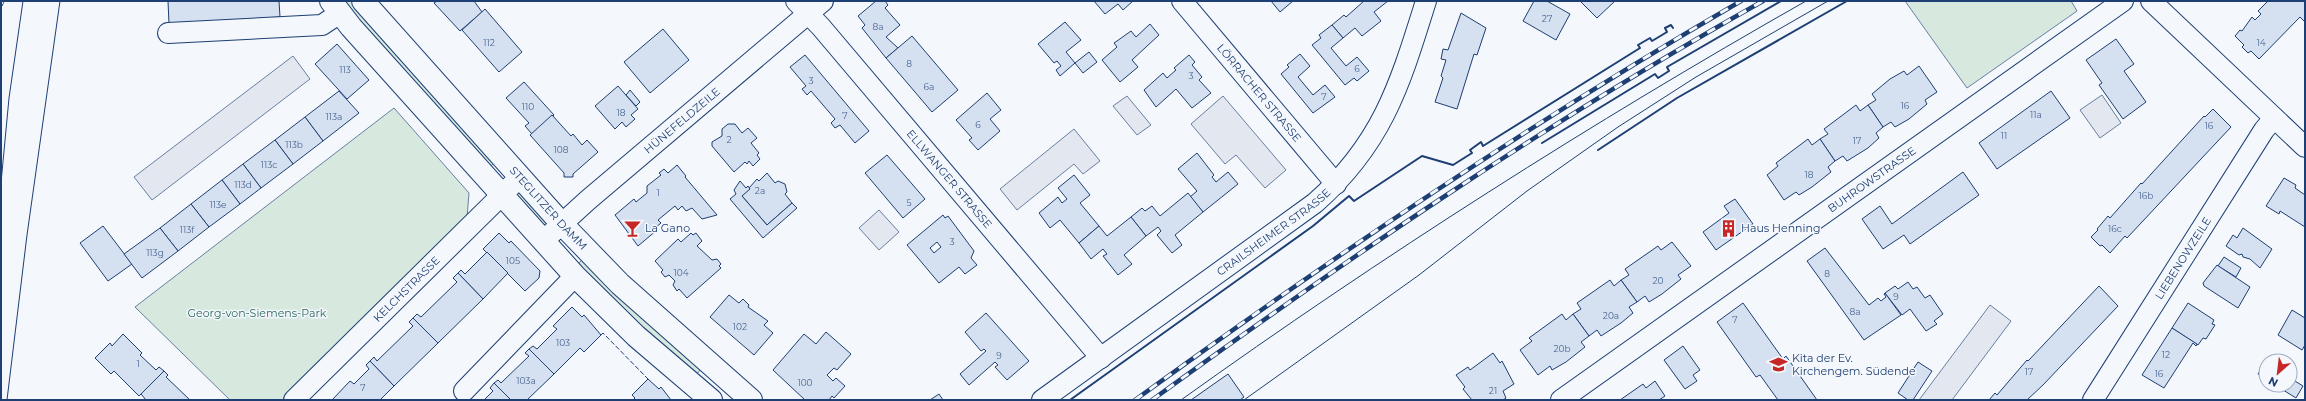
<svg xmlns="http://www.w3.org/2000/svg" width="2306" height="401" viewBox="0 0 2306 401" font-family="Montserrat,sans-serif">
<rect width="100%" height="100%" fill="#f4f7fb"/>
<g fill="#d7e8df" stroke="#687fa3">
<path d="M341,1H353L495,162L488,169Z"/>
<path d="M1905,1H2071L2077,11L1967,88Z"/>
<path d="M394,108L469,193L467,218L284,400H230L135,307Z"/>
<path d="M518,191L548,223L544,228L514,194Z"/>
<path d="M583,259L702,368L695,376L576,266Z"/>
</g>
<g fill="#e3e8f0" stroke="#687fa3">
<path d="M293,56L310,79L152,200L134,177Z"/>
<path d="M2102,95L2121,123L2100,138L2080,110Z"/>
<path d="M1127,96L1151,125L1137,135L1113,106Z"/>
<path d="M1223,96L1286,170L1265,188L1236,155L1225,164L1191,124Z"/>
<path d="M1074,129L1100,161L1083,174L1074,164L1017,210L1000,189Z"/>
<path d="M879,210L899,232L879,250L859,228Z"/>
<path d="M1990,305L2011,321L1952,400H1919Z"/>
</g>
<g fill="#d5e0f0" stroke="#1d3f73" fill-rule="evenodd">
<path d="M168,1H279L280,17L169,24Z"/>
<path d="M437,1H474L482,12L460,31L434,3Z"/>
<path d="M876,1H885L888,5L885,8L900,25L886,37L898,48L886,58L862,28L865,25L858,16Z"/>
<path d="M1094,1H1133L1123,10L1118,4L1105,14Z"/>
<path d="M1271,1H1293L1280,12Z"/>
<path d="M1364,1H1388L1374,12L1381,21L1362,36L1355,28L1343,38L1332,25L1344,15L1346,17Z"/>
<path d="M1534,1H1547L1570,14L1556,40L1523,21Z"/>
<path d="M1580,1H1615L1597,18Z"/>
<path d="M2268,1H2305V22L2300,17L2259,59L2251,51L2248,53L2242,47L2244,45L2235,36L2240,30L2242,31L2252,17L2255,20L2261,14L2258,11Z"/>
<path d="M485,9L522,52L499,72L462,30Z"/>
<path d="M1461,13L1486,28L1477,55L1474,54L1457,109L1435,102L1443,78L1441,76L1446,60L1441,59L1443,49L1448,50Z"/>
<path d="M1065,22L1081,40L1066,52L1075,63L1060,76L1056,70L1061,66L1057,61L1054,63L1038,44Z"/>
<path d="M1150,24L1159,35L1132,60L1138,67L1120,82L1102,60L1117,47L1114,43L1117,41L1131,31L1136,37Z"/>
<path d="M1332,25L1343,38L1331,48L1346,66L1357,57L1369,71L1357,81L1354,78L1345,85L1312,45L1321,38L1319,35Z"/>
<path d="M663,29L689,60L650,93L624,62Z"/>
<path d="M912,36L958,90L932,112L886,58Z"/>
<path d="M2116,39L2134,64L2124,71L2146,102L2123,119L2099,85L2102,83L2086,60Z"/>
<path d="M337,44L369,80L347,99L315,64Z"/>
<path d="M1089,52L1097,62L1083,73L1075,63Z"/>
<path d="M1300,54L1310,66L1298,77L1313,95L1325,85L1335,97L1313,113L1281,74L1289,67L1287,65Z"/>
<path d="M805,55L869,131L855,143L840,125L835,128L831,123L835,119L811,91L807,95L802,89L806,86L790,67Z"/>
<path d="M1189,55L1195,62L1192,65L1202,77L1199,80L1211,93L1192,108L1176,89L1156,107L1144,90L1163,73L1167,78L1176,70L1174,68Z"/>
<path d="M1919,66L1937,92L1925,100L1927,104L1909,119L1895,127L1891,122L1883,127L1868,105L1876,100L1872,94L1890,79L1904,71L1907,75Z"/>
<path d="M524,82L554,115L532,134L525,126L529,123L506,98Z"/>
<path d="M618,86L638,109L631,115L635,119L626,127L622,122L615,129L595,106Z"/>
<path d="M630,90L640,102L636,106L626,95Z"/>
<path d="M339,91L359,113L323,141L305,117Z"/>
<path d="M2051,91L2070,118L1997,169L1979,143Z"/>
<path d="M987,93L1001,110L990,119L1000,131L978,150L969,140L972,138L956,120Z"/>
<path d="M1856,105L1860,111L1868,105L1883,127L1876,133L1879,138L1868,148L1847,161L1843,156L1835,161L1820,139L1828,134L1824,129Z"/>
<path d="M2213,109L2231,127L2127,238L2125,236L2110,253L2102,245L2100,246L2091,237L2098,230L2097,229L2108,216L2110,218L2141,183L2142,184L2204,116L2205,117Z"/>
<path d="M552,115L571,136L573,134L582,145L587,140L598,152L573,174V177H564V173L530,135Z"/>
<path d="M305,117L323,141L293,164L275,140Z"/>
<path d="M728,124H735L742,133L748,128L757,138L751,143L759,153L757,155L760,159L753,166L749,161L747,164L745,162L734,172L712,146V142L722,136V129Z"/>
<path d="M1808,139L1812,145L1820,139L1835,161L1828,167L1831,172L1812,187L1799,195L1796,192L1784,200L1767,175L1778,166L1776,163Z"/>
<path d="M275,140L293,164L261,188L243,164Z"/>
<path d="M1197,153L1214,175L1212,177L1216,182L1228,172L1238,184L1203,212L1190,197L1197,191L1178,169Z"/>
<path d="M887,155L925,199L903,218L865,173Z"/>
<path d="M243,164L261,188L240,204L222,180Z"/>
<path d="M677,165L686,176L685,177L717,215L702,219L692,208L686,211L682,206L678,210L675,206L658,220L661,223L655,228L657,230L638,246L615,215L634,199L636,202L647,193V186L661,175L659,173L664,169L668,173Z"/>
<path d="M1963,172L1979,195L1910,244L1904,235L1883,249L1862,219L1880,206L1892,224Z"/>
<path d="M767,173L775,183L778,181L785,184L787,192L785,194L792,203L767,225L742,196L757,179L759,181Z"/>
<path d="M1074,175L1090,195L1080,203L1099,226L1079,243L1060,220L1050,228L1039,213L1058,197L1062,203L1067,199L1058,188Z"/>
<path d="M2284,178L2296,185L2295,188L2305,195V227L2280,211L2279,214L2266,206Z"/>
<path d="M222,180L240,204L209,227L191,204Z"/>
<path d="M740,181L746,188L748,186L750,189L742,196L767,225L792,203L797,208L763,238L730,199L736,194L734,190Z"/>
<path d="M1188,193L1203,212L1175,235L1182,245L1172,253L1157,235L1161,231L1158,227L1146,236L1131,217L1142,208L1145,211L1152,206L1160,216Z"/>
<path d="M1735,199L1753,224L1716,250L1703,232L1729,213L1724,206Z"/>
<path d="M191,204L209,227L178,251L160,228Z"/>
<path d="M943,215L945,218L948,216L974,251L971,258L977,265L965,274L959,267L939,283L907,245ZM937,242L941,247L934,253L930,248Z"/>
<path d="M1131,217L1146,236L1124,255L1132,264L1118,275L1103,256L1107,254L1103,249L1091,259L1079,243L1099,226L1107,236Z"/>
<path d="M103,226L132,264L108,281L80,243Z"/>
<path d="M160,228L178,251L142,278L124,254Z"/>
<path d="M2243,228L2272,249L2260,268L2250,259L2243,257L2242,254L2239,255L2226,246L2233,235L2237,238Z"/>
<path d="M499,233L509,243L511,241L540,271L539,278L525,291L483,249Z"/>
<path d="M691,233L693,235L696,233L702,241L697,246L712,260L717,259L721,264L719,266L721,268L687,298L679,289L677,291L673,285L675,281L669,275L665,277L661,272L663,270L655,261L678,239L681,242Z"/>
<path d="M1672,242L1691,266L1678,275L1681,279L1662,294L1649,302L1645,296L1637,302L1621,280L1629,275L1625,269L1658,246L1661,250Z"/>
<path d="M1825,248L1869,305L1878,298L1881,301L1886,297L1884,294L1885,293L1901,315L1864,340L1807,261Z"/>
<path d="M487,252L508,273L483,299L458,273L461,270L465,274Z"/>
<path d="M2224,257L2241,268L2236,277L2218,266Z"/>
<path d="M2217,265L2250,287L2238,308L2204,286L2203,283Z"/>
<path d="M458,273L483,299L438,343L413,318L417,314L421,317L457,282L453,278Z"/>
<path d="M1610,280L1614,286L1621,280L1637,302L1629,307L1633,313L1621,323L1601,336L1597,330L1589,336L1573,314L1581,309L1577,303Z"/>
<path d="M1908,282L1913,289L1917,287L1925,298L1930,295L1943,314L1934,321L1937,324L1926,331L1910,309L1902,315L1885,293L1895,286L1898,289Z"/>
<path d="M2099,286L2118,306L2043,385L2027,400H1989L1995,393L1997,395L2027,360L2028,361Z"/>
<path d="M729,295L739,303L743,299L749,305L748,307L768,321L764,325L773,333L754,355L710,317Z"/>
<path d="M1743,303L1783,359L1786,356L1817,400H1778L1760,375L1756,377L1717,322Z"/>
<path d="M2188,303L2214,320L2212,324L2215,325L2206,339L2203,338L2198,345L2172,328Z"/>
<path d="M572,307L582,317L584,315L601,335L584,352L580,348L554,374L529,349L533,346L537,349L557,329L553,326Z"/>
<path d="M2292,310L2305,318V345L2302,350L2278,335Z"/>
<path d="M986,313L1029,361L1007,380L995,367L998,365L995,362L969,385L960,374L986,351L984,349L981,351L965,332Z"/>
<path d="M1562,314L1566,320L1573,314L1589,336L1581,342L1585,347L1566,362L1552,370L1550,366L1538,375L1520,350L1532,341L1529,338Z"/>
<path d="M413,318L438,343L394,386L370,361L374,357L377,361L413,326L409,322Z"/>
<path d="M2172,328L2197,344L2196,346L2193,343L2164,388L2142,375Z"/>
<path d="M826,332L851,354L837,370L834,368L827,375L833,381L836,378L845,386L834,398L832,396L829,400H805L773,370L804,334L816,344Z"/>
<path d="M123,334L142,353L140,355L156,370L159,367L164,371L139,396L114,371L111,374L95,358L110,343L112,346Z"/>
<path d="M1683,346L1700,370L1693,375L1697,381L1685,389L1664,360Z"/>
<path d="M529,349L554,374L527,400H511L494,383L498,380L501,383L529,356L525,353Z"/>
<path d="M1493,353L1500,363L1502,361L1514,384L1503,391L1506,398L1503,400H1472L1463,389L1465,387L1456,375L1468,367L1470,370Z"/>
<path d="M370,361L394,386L380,400H332L350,381L354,384L369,369L366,365Z"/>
<path d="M1918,362L1932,371L1913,400H1908L1898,393Z"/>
<path d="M2265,362H2266V379L2258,374Z"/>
<path d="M164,371L168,375L166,377L190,400H146L141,394Z"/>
<path d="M1228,374L1244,397L1240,400H1191Z"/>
<path d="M2290,378L2303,386L2296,398L2275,385H2290Z"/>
<path d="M648,379L659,389L661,387L671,400H633L635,398L632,395Z"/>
<path d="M1655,381L1665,396L1659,400H1620L1643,384L1646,388Z"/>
<path d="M494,383L511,400H484L493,391L490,388Z"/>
<path d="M939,394L943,400H930Z"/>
</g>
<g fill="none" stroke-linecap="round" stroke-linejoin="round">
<defs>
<g id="minor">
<path id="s1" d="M796,1L821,27L1101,358"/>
<path id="s2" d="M1182,1L1336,184"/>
<path d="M2151,1L2305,147"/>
<path d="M168,33L322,25L340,13"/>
<path id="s3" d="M543,241L588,200L823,1"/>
<path d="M464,391L575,276"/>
<path id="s4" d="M294,400L520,177"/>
<path id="s5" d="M1042,400L1315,203C1383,143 1400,84 1426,1"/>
<path id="s6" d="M1561,400L2123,1"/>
<path id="s7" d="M2093,400L2264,130L2274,118"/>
</g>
<g id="major">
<path d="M331,1L351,27L575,276L636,336L711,400"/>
<path id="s8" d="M363,1L562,224L620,284L751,400"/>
</g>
</defs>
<use href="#minor" stroke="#1d3f73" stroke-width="22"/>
<use href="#major" stroke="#1d3f73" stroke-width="24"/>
<use href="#minor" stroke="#f4f7fb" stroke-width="20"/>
<use href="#major" stroke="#f4f7fb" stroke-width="22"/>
<g stroke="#1d3f73" stroke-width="1">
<path d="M1,183L9,98L23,1"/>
<path d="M7,400L27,235L60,1"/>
<path d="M1181,400C1382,256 1591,123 1806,1"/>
<path d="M1244,400L1419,275L1527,191L1618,127L1696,77L1828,1"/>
</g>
<defs>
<g id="rail">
<path d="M1,4L2,1"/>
<path d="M1135,400C1332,257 1530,123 1741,1"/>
<path d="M1152,400C1349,257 1551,120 1763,1"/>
</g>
</defs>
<use href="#rail" stroke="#1d3f73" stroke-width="4.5"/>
<use href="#rail" stroke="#f4f7fb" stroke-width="3" stroke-dasharray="9" stroke-linecap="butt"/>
<path stroke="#1d3f73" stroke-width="1" stroke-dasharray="5 2" stroke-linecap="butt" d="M601,335L603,333L648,379"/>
<g stroke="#1d3f73" stroke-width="2">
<path d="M1542,143L1655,74L1658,78L1669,71L1667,67L1781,1"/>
<path d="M1598,150L1677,98L1847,1"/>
<path d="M1070,400L1313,226L1349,196L1354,201L1422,156L1453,165L1472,153L1470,150L1481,142L1483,146L1640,48L1638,45L1650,38L1652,41L1667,32L1665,28L1671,25L1673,28"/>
</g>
</g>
<defs>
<symbol id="bar-bare" viewBox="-9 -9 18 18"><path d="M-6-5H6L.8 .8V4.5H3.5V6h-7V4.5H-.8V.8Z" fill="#c62828" stroke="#f4f7fb" stroke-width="2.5" paint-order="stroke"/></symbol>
<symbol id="building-bare" viewBox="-9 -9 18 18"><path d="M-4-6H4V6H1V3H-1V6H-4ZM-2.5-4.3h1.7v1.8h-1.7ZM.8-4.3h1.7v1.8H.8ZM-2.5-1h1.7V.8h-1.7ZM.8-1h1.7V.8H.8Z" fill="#c62828" stroke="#f4f7fb" stroke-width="2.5" paint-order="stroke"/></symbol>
<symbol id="school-bare" viewBox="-9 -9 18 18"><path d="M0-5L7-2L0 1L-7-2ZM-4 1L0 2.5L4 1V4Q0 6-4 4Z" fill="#c62828" stroke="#f4f7fb" stroke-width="2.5" paint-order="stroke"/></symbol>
</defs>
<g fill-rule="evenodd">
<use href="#bar-bare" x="620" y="216" width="25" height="25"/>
<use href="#building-bare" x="1716" y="216" width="25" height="25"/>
<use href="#school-bare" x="1766" y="352" width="25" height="25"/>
</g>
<g text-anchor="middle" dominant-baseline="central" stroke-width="3" stroke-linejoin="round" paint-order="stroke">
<g font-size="9" fill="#4b6792">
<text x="1547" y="18">27</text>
<text x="878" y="26">8a</text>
<text x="489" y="42">112</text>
<text x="2261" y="42">14</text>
<text x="909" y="63">8</text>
<text x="1357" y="68">6</text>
<text x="345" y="69">113</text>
<text x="1191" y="75">3</text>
<text x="811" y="80">3</text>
<text x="929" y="86">6a</text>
<text x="1324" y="96">7</text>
<text x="1905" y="105">16</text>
<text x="528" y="106">110</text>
<text x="621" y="112">18</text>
<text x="2036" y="114">11a</text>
<text x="845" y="115">7</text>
<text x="334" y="116">113a</text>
<text x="978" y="124">6</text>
<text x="2209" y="125">16</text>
<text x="2004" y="135">11</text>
<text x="729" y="139">2</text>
<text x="1857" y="140">17</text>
<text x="294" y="144">113b</text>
<text x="561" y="149">108</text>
<text x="269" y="164">113c</text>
<text x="1809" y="174">18</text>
<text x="243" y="184">113d</text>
<text x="760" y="190">2a</text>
<text x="658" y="192">1</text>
<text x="2146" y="195">16b</text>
<text x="909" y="202">5</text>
<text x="218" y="204">113e</text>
<text x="2115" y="228">16c</text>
<text x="187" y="229">113f</text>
<text x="952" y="241">3</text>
<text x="155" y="252">113g</text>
<text x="513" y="260">105</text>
<text x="681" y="272">104</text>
<text x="1827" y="273">8</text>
<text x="1658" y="280">20</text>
<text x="1896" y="296">9</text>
<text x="1855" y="311">8a</text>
<text x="1611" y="315">20a</text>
<text x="1735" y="319">7</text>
<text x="740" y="326">102</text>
<text x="563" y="342">103</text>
<text x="1562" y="348">20b</text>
<text x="2166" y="354">12</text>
<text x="999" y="355">9</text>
<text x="138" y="363">1</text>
<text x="2029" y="371">17</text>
<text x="2159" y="373">16</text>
<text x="526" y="380">103a</text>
<text x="805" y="382">100</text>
<text x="363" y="387">7</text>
<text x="1493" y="390">21</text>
</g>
<g font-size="11" fill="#1d3f73" stroke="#f4f7fb">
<text stroke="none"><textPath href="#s2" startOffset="120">LÖRRACHER STRASSE</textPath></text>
<text stroke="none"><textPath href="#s3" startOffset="184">HÜNEFELDZEILE</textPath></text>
<text stroke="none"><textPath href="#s1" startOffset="235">ELLWANGER STRASSE</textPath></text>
<text stroke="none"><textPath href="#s6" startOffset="381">BUHROWSTRASSE</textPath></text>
<text stroke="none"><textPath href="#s8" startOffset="278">STEGLITZER DAMM</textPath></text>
<text stroke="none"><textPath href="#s5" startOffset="286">CRAILSHEIMER STRASSE</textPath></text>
<text stroke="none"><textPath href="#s7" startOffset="168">LIEBENOWZEILE</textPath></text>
<text stroke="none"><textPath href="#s4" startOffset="158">KELCHSTRASSE</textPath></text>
</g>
<g font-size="11" fill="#1d3f73" stroke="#f4f7fb" text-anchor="start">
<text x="645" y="228">La Gano</text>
<text x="1741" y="228">Haus Henning</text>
<text x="1792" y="358">Kita der Ev.<tspan x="1792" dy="13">Kirchengem. Südende</tspan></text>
</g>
<g font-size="11" fill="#2c6c60" stroke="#f4f7fb">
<text x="257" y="313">Georg-von-Siemens-Park</text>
</g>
</g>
<rect width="2306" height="401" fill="none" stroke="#1d3f73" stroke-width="4"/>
<g transform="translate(2278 373) rotate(208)"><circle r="19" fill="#f4f7fb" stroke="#9eadc5"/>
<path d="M0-3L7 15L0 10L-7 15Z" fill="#c62828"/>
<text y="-6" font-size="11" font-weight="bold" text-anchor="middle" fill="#1d3f73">N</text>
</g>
</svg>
